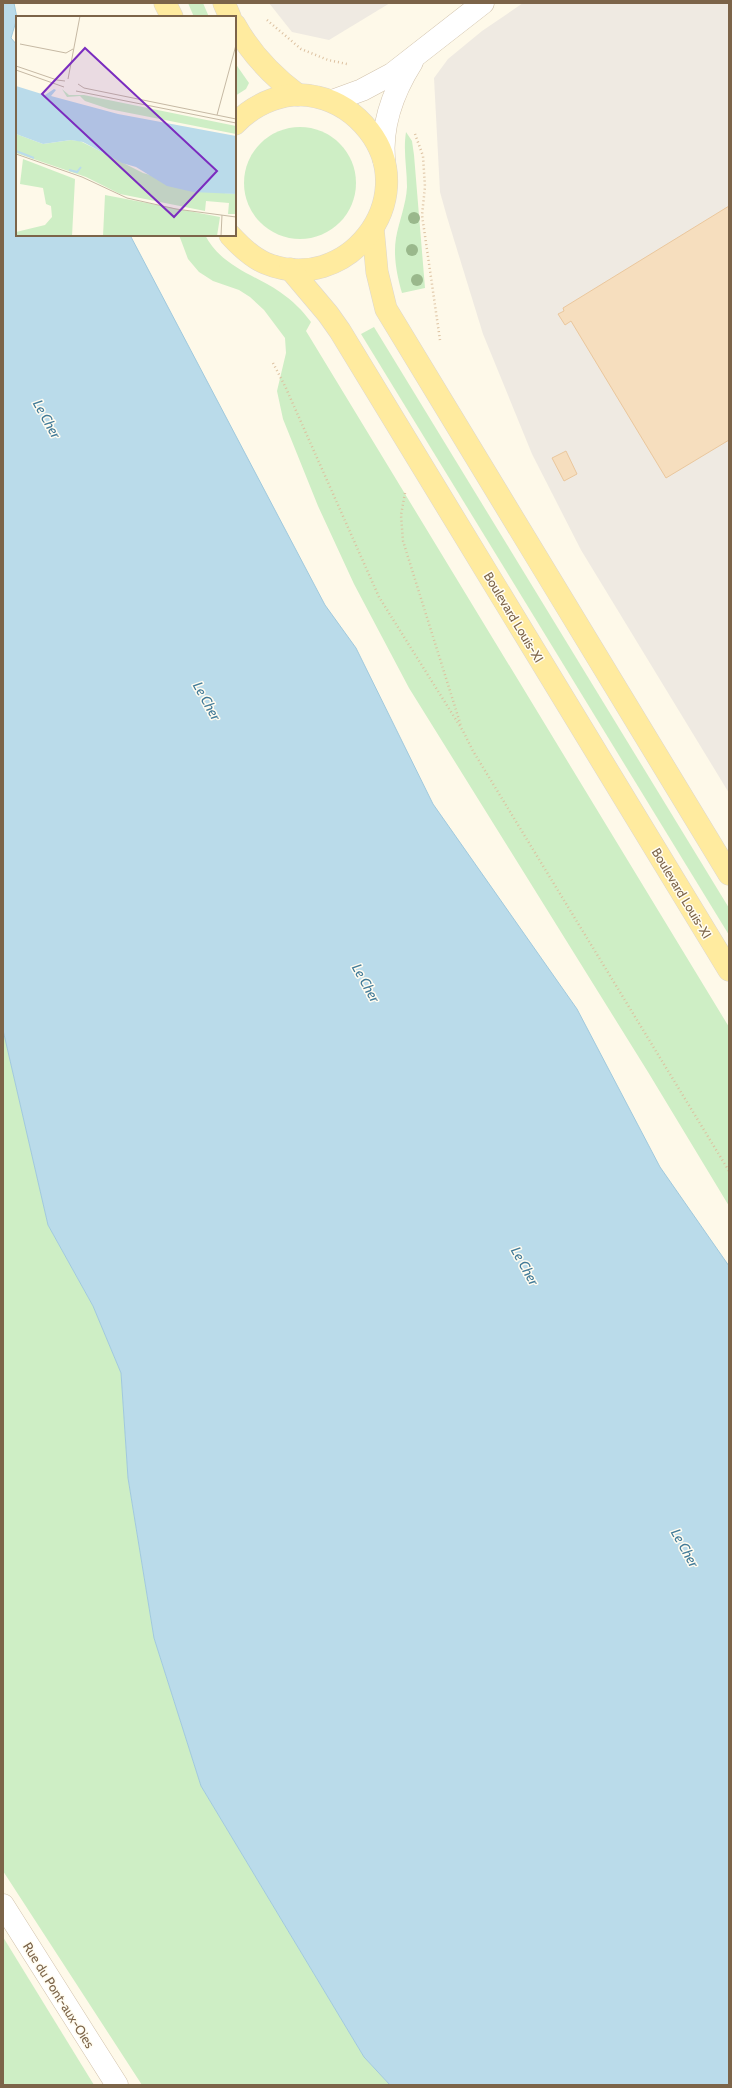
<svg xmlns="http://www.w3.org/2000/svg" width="732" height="2088" viewBox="0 0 732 2088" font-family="Cabin,sans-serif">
<rect width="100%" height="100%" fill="#fef9e9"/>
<g fill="#efeae2">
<path d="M269,3H390L329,40L292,32Z"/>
<path d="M523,3H729V793L581,550L532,454L483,334L447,217L440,192L434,78L448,59L482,31Z"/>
</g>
<g fill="#ceeec5">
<path d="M188,3H203L209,17H194Z"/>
<path d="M235,63L249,83L246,89L235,96Z"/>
<circle cx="300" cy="183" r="56"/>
<path d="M406,132L412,141L414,155L425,288L402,293C397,276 393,256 396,238C399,221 406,205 407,187C407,168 403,152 406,132Z"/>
<path d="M179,235H205C221,266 253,274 280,292C293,301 302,310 311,322L306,331L729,1027V1206L648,1072L409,688L354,584L318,506L283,419L277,391L286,353L285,338L264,310L250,297L239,290L213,281L199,272L188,259Z"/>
<path d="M374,327L729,908V935L361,334Z"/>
<path d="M3,1030L48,1225L93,1306L121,1373L128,1478L154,1638L201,1786L364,2057L390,2085H142L3,1871Z"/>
<path d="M3,1937L94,2085H3Z"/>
</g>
<path fill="#badbea" stroke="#a0c9dd" d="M3,3H14L17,18L11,38L17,45V235H130L325,605L356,648L433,804L577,1009L660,1167L729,1266V2085H390L364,2057L201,1786L154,1638L128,1478L121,1373L93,1306L48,1225L3,1030Z"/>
<g fill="#f6debe" stroke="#eac79d">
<path d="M729,206V440L666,478L571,321L565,325L558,314L564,311L563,308Z"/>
<path d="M566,451L577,474L564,481L552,458Z"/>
</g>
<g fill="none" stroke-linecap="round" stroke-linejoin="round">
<defs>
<g id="minor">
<path d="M332,101L362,90L392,74L483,3"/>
<path d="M384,160C381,124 393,92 412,62"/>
<path d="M3,1905L117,2085"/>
</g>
<g id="primary">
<path d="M165,3L172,17"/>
<path d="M224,3L230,17"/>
<path d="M235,25C251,54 271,75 298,95"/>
<path d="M373,229L377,272L386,309L729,874"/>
<path d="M230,235C240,246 251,257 265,263C346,297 422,200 369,131C355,113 339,102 317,97C287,89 255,103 235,124"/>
<path d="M290,269L328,314L340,331L729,970"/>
</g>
</defs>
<use href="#minor" stroke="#d2c3ac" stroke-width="23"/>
<use href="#primary" stroke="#ddd7d0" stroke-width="23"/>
<g stroke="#dcc1a0" stroke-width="2.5" stroke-dasharray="1 3" stroke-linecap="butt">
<path d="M267,20L301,49L328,60L347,64"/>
<path d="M415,134L423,156L425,187L422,215L440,340"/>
<path d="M273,363L285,386L379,597L463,731L473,751L729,1171"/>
<path d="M405,493L401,515L403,541L461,726"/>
</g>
<use href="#minor" stroke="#fff" stroke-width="22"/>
<use href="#primary" stroke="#ffeb9f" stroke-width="22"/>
</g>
<g fill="#9ab88c">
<circle cx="414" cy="218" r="6"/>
<circle cx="412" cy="250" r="6"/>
<circle cx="417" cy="280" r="6"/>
</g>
<g text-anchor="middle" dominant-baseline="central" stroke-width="3" stroke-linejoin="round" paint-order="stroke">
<g font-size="13" fill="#7c6449" stroke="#fffcf1">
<text transform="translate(514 617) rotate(59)">Boulevard Louis-XI</text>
<text transform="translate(682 893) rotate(59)">Boulevard Louis-XI</text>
<text transform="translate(59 1995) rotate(58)">Rue du Pont-aux-Oies</text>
</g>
<g font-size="14" font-style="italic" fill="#437b98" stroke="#fffcf1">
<text transform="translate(47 419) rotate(61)">Le Cher</text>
<text transform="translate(207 701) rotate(61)">Le Cher</text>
<text transform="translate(366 983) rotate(61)">Le Cher</text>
<text transform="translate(525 1266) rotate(61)">Le Cher</text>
<text transform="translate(685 1548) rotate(61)">Le Cher</text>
</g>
</g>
<g transform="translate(16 16)">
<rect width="220" height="220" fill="#fef9e9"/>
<path d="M46,73L53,79H68L220,110V118L93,93L69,85L64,80L51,81ZM0,118L27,128L55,124L64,125L127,157L196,176L220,178V198H212L213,187L190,185L189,195L104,178L70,161L0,137ZM7,143L59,163L56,220L0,219V216L29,209L36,201L35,190L30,188L27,172L4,168ZM89,179L204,201L201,220H87Z" fill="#ceeec5"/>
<path d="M0,70L29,79L38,73L40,74L35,80L102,98L220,120V178L177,176L151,170L120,151L106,147L67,126L55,124L27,128L0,118Z" fill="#badbea"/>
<path fill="none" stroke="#badbea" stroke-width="2" d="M0,135L18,142M53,154L61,156L65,151"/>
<path fill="none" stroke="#c6b9a4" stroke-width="1" d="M4,28L50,37L57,33M0,50L41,64L49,65M0,54L48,71M52,63L64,0M62,68L68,72L220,103M60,75L220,107M201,99L220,29M0,138L66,161L111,182L160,193L220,201M205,220L206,199"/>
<path fill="#7b2cbf" fill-opacity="0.15" stroke="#7b2cbf" stroke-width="2" d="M69,32L201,155L158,201L26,78Z"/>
<rect width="220" height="220" fill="none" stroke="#7c6449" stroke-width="2"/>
</g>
<rect width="732" height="2088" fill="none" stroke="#7c6449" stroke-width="8"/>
</svg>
